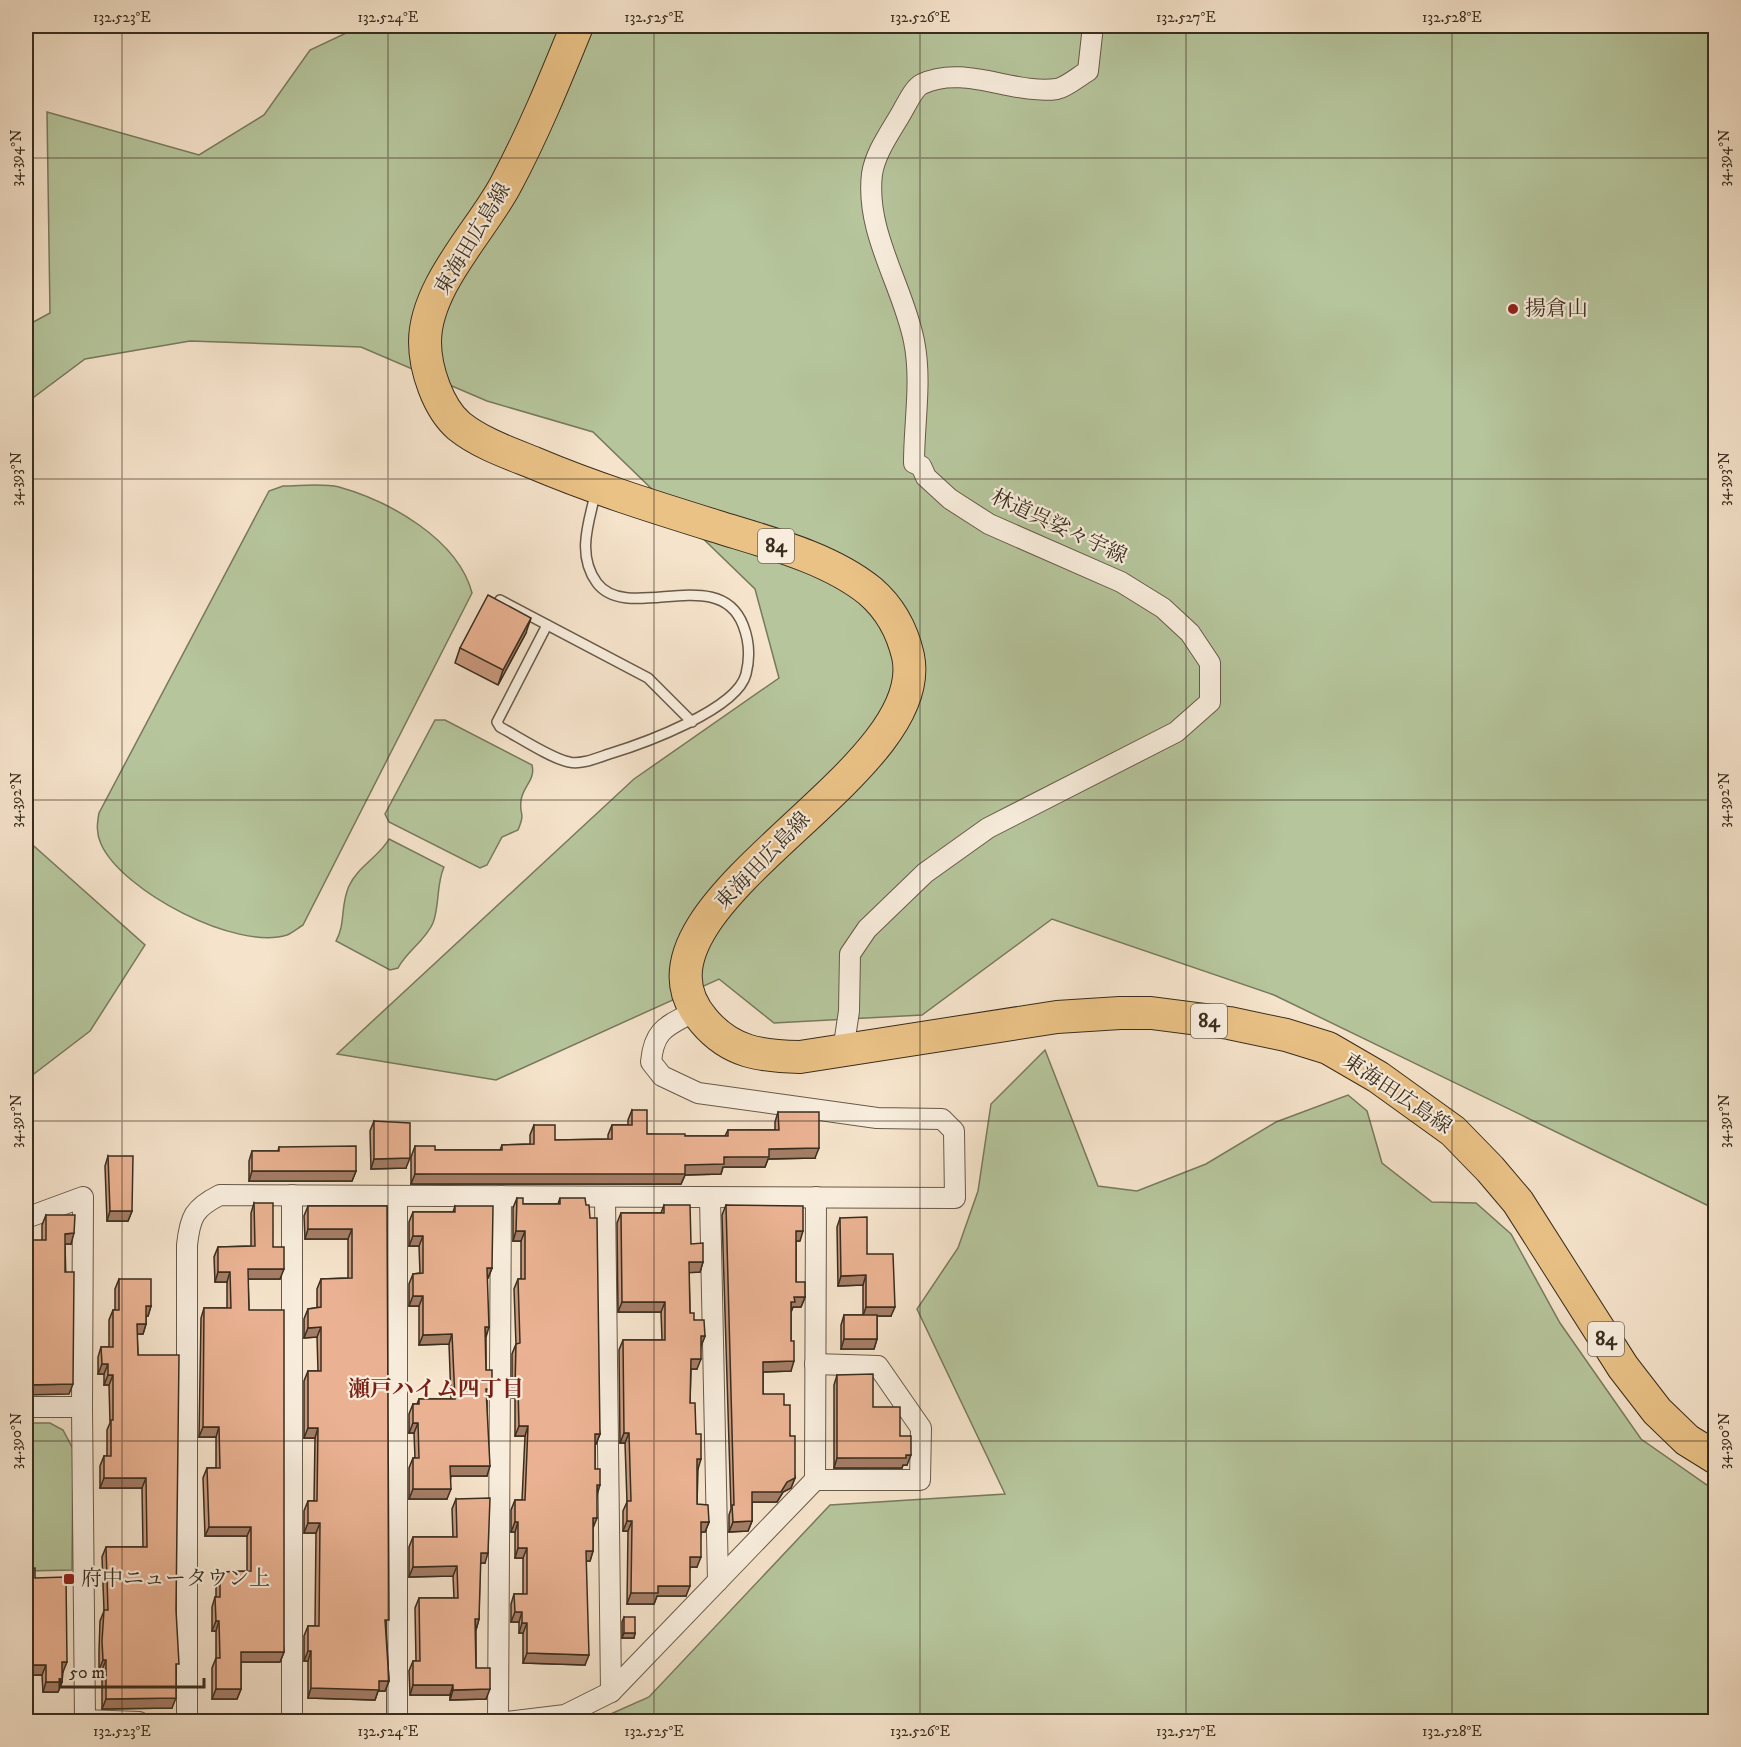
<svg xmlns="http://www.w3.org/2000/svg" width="1741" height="1747" viewBox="0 0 1741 1747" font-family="'IM FELL DW Pica','Noto Serif JP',serif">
<rect width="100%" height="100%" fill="#f5e3cb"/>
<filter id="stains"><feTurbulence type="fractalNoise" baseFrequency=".00333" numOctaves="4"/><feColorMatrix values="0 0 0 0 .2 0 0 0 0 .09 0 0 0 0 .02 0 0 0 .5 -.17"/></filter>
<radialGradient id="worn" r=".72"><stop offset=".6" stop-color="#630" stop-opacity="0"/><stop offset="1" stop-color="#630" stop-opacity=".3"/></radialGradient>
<g fill="#b6c59c" stroke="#78795d" stroke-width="1.5">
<path d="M361,26H1715V1209L1274,995L1052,919L922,1015L774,1023L719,979L496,1080L337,1054L634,779L779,678L755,589L593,432L487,401L361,347L190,341L85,359L26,403V326L50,313L47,112L199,155L264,115L310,50Z"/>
<path d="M283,486C300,486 322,483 339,487C389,501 458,539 472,593L303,925C298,928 292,933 287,935C236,951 122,891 101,844C96,833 97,824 99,813L269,491Z"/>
<path d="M435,720H445L532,765C536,780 522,787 521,801C519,816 526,811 518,830L502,837L487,865L480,868L389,822L385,814Z"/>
<path d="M26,839L145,945L90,1031L26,1080Z"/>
<path d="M389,839L444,867C436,885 440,904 433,923C425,941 407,951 398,968L390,970L336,941C346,923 340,906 349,886C358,866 379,857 389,839Z"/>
<path d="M1045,1050L1098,1186L1137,1191L1206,1164L1276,1122L1348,1095L1367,1111L1382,1163L1432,1202L1476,1203L1511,1234L1560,1323L1641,1439L1707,1485L1715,1488V1721H595L649,1697L830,1505L1005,1494L917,1309L958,1248L978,1191L991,1104Z"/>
<path d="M26,1423H50L63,1430L73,1449L72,1570L26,1571Z"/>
</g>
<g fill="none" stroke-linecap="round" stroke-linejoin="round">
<defs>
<g id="lane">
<path d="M500,600L648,678L692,722"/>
<path d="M547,625L497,722L500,727C517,736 552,759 569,762C581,765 597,758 609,754C642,744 737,710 746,674C750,658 749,640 743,625C719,563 628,624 597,583C576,554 589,522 596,491"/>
</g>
<g id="street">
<path d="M843,1051L849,1011L850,954L867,929L925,873L988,828L1176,732L1210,702V663L1190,633L1163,608L1121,582L989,524L950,499L926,477L921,466L914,463C914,422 922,381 914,341C903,286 865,232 872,174C875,154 889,134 899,117C905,108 913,88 922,84C964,64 1013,95 1057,89C1067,87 1079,76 1088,71L1093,26"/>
<path d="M292,1195V1722"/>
<path d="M605,1197L611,1692"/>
<path d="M397,1198V1722"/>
<path d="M710,1198L718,1581"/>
<path d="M26,1218L83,1197L82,1407"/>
<path d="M26,1407H82L85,1720L139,1722"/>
<path d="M815,1480H920L921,1428L878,1366L815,1364"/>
<path d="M187,1722V1245C190,1217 194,1208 220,1195L955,1198L954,1131L942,1119L877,1118L698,1093L662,1076L651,1062C654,1028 668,1026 695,1011"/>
<path d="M498,1722L501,1196"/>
<path d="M507,1722L565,1715L611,1692L815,1480L816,1197"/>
</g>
<path id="primary" d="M577,26C555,80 533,134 505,186C480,232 425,287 425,342C425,369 438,408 459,426C480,443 509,453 534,463C593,488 654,507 715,526C766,542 828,557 870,591C891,609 902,630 908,656C934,777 606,909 704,1021C731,1053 761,1056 800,1057L1057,1017L1120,1013H1151L1229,1023L1286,1035L1328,1048L1378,1077L1453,1131L1490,1169L1518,1202L1623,1367L1657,1411L1687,1440L1716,1458"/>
</defs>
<use href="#lane" stroke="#685a49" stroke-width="12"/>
<use href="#street" stroke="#685a49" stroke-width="22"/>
<use href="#primary" stroke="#392d1e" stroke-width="34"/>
<use href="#lane" stroke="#f8eddd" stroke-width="9"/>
<use href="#street" stroke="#f8eddd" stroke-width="20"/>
<use href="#primary" stroke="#eac286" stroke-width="32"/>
</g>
<g fill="#c9997e" stroke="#392d1e" stroke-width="1.5">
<path d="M526,633L498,685L455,663L460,648Z"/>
<path d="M632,1110L647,1134L685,1136H725L728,1130H775V1122L778,1112L815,1158L768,1159L765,1167H723L721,1174L685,1175L681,1184H411V1157L415,1146L435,1150H500L502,1145L530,1144V1135L534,1125L555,1140L608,1139V1135L612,1125H628V1120Z"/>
<path d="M374,1121L406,1168L371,1169L370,1131Z"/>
<path d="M279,1147L356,1171L352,1181H249V1161L252,1151H278Z"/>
<path d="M108,1156L132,1211L128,1221H107L105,1166Z"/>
<path d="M517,1198L523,1204H558L560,1198L600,1434L596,1444H595V1469L597,1495L593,1528V1551L590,1561H586L585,1665L523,1663V1633H519V1622H511V1604L514,1594H523V1558H515V1532H511V1510L515,1500H522L525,1436H515V1398H512V1354L516,1344L514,1289L518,1279H521V1241H513V1208Z"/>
<path d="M254,1203L273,1247L280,1279H248L249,1310L284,1652L280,1662H241V1689L237,1699H212V1668L216,1658V1631H212V1607L215,1597H216V1581L220,1572L247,1571V1536H205L203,1478L207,1468H216V1437H199L201,1318L204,1308H227V1282H215L214,1257L218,1247L251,1246V1213Z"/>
<path d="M664,1205L703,1262L700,1272H689L690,1313L694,1320L705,1336L701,1346L697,1369H691L690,1403L696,1434L698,1469L697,1504L709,1522L705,1532H701L697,1567H690L686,1596H657L654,1604H627L628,1531H623V1511L627,1502L625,1443H620L619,1350L623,1340H662L661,1312H618L617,1223L621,1213H661Z"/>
<path d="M726,1205L800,1241H796V1282L805,1297L801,1307H793L791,1312V1371L763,1372V1394L784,1405L790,1436L795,1478L791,1488L783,1492L777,1502H752V1521L748,1531L729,1532V1515L731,1509L722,1215Z"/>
<path d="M308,1206H387L386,1628L389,1681L385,1691H378L375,1700L308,1698V1661H304V1636L308,1626H315L316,1533H304V1511L308,1501H314L315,1438H304V1381L308,1371H318L317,1337L304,1338V1319L308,1309L317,1308V1289L321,1279L348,1278V1239H305L304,1216Z"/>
<path d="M455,1206L492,1268L488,1278H487L486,1337V1370L492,1389L488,1399H487V1476H451L447,1499H409V1468L413,1458H415L414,1433H409V1414L413,1404H417L419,1399H451L449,1344L419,1345V1306H409V1284L413,1274L420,1273L419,1246H409V1222L413,1212H453Z"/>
<path d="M46,1215L71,1244H65L69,1394L42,1240V1225Z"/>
<path d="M840,1218L867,1254L891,1316H877V1339L874,1349H841V1325L844,1315H863V1285L838,1286L837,1227Z"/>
<path d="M119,1279L151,1306L148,1316H146V1324L143,1334H137L138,1355L176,1672L172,1708L102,1709V1670H99V1651L100,1621L104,1611L102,1557L106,1547H143L142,1488H100V1466L104,1456H107V1430L110,1423L109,1385H104V1374H98V1357L101,1347H109V1320L113,1310H115V1289Z"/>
<path d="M837,1375L873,1407L900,1436L907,1465H903L902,1468H834V1385Z"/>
<path d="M456,1499L485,1563H480L479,1619L476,1630V1668L486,1699L450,1700V1695H410L409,1671L413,1661H416L415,1608L419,1598H454L453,1576L409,1577V1547L413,1537H453L452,1509Z"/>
<path d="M35,1578L63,1672L62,1682L58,1692H43L42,1675H26Z"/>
<path d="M624,1617L635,1633L634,1638H622V1622Z"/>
</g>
<g fill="#a47d66" stroke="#392d1e" stroke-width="1.5">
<path d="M531,618L526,633L498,685L503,670Z"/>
<path d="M819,1148L815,1158L768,1159L765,1167H723L721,1174L685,1175L681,1184H411L415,1174L685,1165L769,1149Z"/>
<path d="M410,1158L406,1168L371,1169L374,1159Z"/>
<path d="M252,1171H356L352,1181H249Z"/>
<path d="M110,1211H132L128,1221H107Z"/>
<path d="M308,1229H352L348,1239H305Z"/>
<path d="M516,1231H525L521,1241H513Z"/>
<path d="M796,1231H803L800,1241H792Z"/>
<path d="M74,1233L71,1244H61L65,1234Z"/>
<path d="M413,1236H423L419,1246H409Z"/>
<path d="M689,1262H703L700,1272L686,1273Z"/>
<path d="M487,1268H492L488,1278H483Z"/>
<path d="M248,1269H284L280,1279H244Z"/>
<path d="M218,1272H230L227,1282H215Z"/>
<path d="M866,1275L863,1285L838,1286L841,1276Z"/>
<path d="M413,1296H423L419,1306H409Z"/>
<path d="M794,1297H805L801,1307H793L791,1312V1302Z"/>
<path d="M622,1302H665L661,1312H618Z"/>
<path d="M146,1306H151L148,1316H143Z"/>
<path d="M866,1307H895L891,1316H863Z"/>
<path d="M137,1324H146L143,1334H133Z"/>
<path d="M321,1327L317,1337L304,1338L308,1328Z"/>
<path d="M485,1327H489L486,1337Z"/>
<path d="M452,1334L449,1344L419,1345L423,1335Z"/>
<path d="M701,1336H705L701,1346H697Z"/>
<path d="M844,1339H877L874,1349H841Z"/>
<path d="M691,1359H701L697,1369H687Z"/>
<path d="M794,1361L791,1371L760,1372L763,1362Z"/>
<path d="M102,1364H108L104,1374H98Z"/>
<path d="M108,1375H113L109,1385H104Z"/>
<path d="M73,1384L69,1394L26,1395V1385Z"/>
<path d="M515,1388H518L515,1398H512Z"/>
<path d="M486,1389H492L488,1399H483Z"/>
<path d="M413,1423H418L414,1433H409Z"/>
<path d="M519,1426H528L525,1436H515Z"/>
<path d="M203,1427H219L216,1437H199Z"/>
<path d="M308,1428H318L315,1438H304Z"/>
<path d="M624,1433H629L625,1443H620Z"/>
<path d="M595,1434H600L596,1444H591Z"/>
<path d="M911,1455L907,1465H903L902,1468H834L837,1458Z"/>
<path d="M697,1459H701L698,1469H693Z"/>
<path d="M450,1466H490L487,1476H447Z"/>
<path d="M104,1478H146L142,1488H100Z"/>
<path d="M795,1478L791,1488L783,1492L777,1502H749L752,1492Z"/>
<path d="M597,1485H600L597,1495Z"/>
<path d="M413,1489H451L447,1499H409Z"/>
<path d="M593,1518H597L593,1528Z"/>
<path d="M627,1521H632L628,1531H623Z"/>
<path d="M752,1521L748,1531L729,1532L733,1522Z"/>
<path d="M515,1522H518L515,1532H511Z"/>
<path d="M701,1522H709L705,1532H697Z"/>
<path d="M308,1523H320L316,1533H304Z"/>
<path d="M209,1527H251L247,1536H205Z"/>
<path d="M518,1548H527L523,1558H515Z"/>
<path d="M586,1551H593L590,1561H583Z"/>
<path d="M481,1553H488L485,1563H477Z"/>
<path d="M690,1557H701L697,1567H686Z"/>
<path d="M457,1566L453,1576L409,1577L413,1567Z"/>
<path d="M658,1586H690L686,1596H657L654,1604H627L631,1593Z"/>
<path d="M515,1612H522L519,1622H511Z"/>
<path d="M475,1619H479L476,1630Z"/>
<path d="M216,1621H219L216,1631H212Z"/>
<path d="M522,1623H527L523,1633H519Z"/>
<path d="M624,1633H635L634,1638H622Z"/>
<path d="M308,1651H311L308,1661H304Z"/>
<path d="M241,1652H284L280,1662H237Z"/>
<path d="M527,1653L589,1655L585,1665L523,1663Z"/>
<path d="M103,1660H106L102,1670H99Z"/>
<path d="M62,1662H67L63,1672H58Z"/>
<path d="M26,1665H46L42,1675H26Z"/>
<path d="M379,1681H389L385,1691H378L375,1700L308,1698L311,1688Z"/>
<path d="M46,1682H62L58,1692H43Z"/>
<path d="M413,1685H453L450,1695H410Z"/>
<path d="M216,1689H241L237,1699H212Z"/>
<path d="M490,1689L486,1699L450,1700L453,1690Z"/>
<path d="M176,1698L172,1708L102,1709L106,1699Z"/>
</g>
<g fill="#eab292" stroke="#392d1e" stroke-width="1.5">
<path d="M488,595L531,618L503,670L460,648Z"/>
<path d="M632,1110H647V1134H685V1136H728V1130H779L778,1112H819V1148L769,1149V1157H724V1164L685,1165V1174H415V1146H435V1150H502V1145L534,1144V1125H555V1140L612,1139V1125H632Z"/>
<path d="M374,1121L410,1123V1158L374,1159Z"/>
<path d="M356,1146V1171H252V1151H279V1147Z"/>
<path d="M108,1156H133L132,1211H110Z"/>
<path d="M517,1198H523V1204H560V1198H585L586,1205H589L590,1218H597L600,1434H595V1469H600V1485H597V1518H593V1551H586L589,1655L527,1653V1623H522V1612H515L514,1594H527V1548H518V1522H515V1500H525L528,1426H519L518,1388H515L516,1344L520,1343L518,1279H525V1231H516Z"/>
<path d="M254,1203H273V1247H284V1269H248L249,1310H284V1652H241V1689H216V1658H220L219,1621H216L215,1597H220V1572L251,1571V1527H209L207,1468H220L219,1427H203L204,1308H231L230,1272H218V1247L255,1246Z"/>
<path d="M664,1205H690L691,1244L703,1243V1262H689L690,1313H694V1320H704L705,1336H701V1359H691L690,1403H695L696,1434H701V1459H697V1504L708,1505L709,1522H701V1557H690V1586H658V1593H631L632,1521H627V1501H631L629,1433H624L623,1340H665V1302H622L621,1213H664Z"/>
<path d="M726,1205L803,1206V1231H796V1282H805V1297H794L795,1302H791V1341H794V1361L763,1362V1394H784V1405H790V1436H795V1478L787,1482L781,1492H752V1521L733,1522L732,1505H734Z"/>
<path d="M308,1206H387L389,1620H385L389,1681H379V1690L311,1688V1651H308V1626H319L320,1523H308V1501H317L318,1428H308V1371H321V1327L308,1328V1309L321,1307V1279L352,1278V1229H308Z"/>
<path d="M455,1206H493L492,1268H487L489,1327H485L486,1370H492V1389H486L490,1466H450L451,1489H413V1458H419L418,1423H413V1404H419V1399H455L452,1334L423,1335V1296H413V1274L423,1273V1236H413V1212H455Z"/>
<path d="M46,1215H75L74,1233L65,1234V1272H74L73,1384L26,1385V1240H46Z"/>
<path d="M867,1217V1254H893L895,1307H866V1275L841,1276L840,1218Z"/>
<path d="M119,1279H151V1306H146V1324H137L138,1355H179L176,1610L179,1664H176V1698L106,1699V1660H103L102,1641L104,1610H108L106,1547H147L146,1478H104V1456H111V1420H113V1375H108V1364H102L101,1347H113V1310H119Z"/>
<rect x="844" y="1315" width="33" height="24"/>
<path d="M873,1374V1407H900V1436H911V1455H906V1458H837V1375Z"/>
<path d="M490,1498L488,1553H481L479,1619H475L476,1668H490V1689L453,1690V1685H413V1661H420L419,1598H458L457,1566L413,1567V1537H457L456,1499Z"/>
<path d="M35,1568V1578L66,1577L67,1662H62V1682H46V1665H26V1569Z"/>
<rect x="624" y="1617" width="11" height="16"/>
</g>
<path fill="none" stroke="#392d1e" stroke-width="1.5" stroke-opacity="0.45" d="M122,26V1722M388,26V1722M654,26V1722M920,26V1722M1186,26V1722M1452,26V1722M26,158H1716M26,479H1716M26,800H1716M26,1121H1716M26,1441H1716"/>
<g fill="#8f2418" stroke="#f8eddd" stroke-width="2">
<circle cx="1513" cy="309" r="6"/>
<rect x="63" y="1573" width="12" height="12" rx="3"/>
</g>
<g text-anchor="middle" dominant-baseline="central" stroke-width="4.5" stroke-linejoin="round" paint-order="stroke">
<g fill="#f8eddd" stroke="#726757" stroke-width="1.5">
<rect x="758" y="529" width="36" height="34" rx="4.5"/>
<rect x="1191" y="1004" width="36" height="34" rx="4.5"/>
<rect x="1588" y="1322" width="36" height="34" rx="4.5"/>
</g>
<g font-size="20" font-weight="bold" fill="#392d1e">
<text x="776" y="546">84</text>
<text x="1209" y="1021">84</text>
<text x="1606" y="1339">84</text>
</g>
<g font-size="21" fill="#392d1e" stroke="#f8eddd">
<text transform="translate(473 239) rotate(-59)">東海田広島線</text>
<text transform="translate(1059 527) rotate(25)">林道呉娑々宇線</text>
<text transform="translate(763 861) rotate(-46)">東海田広島線</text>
<text transform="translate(1397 1094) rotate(34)">東海田広島線</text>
</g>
<g font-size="21" fill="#392d1e" stroke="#f8eddd" text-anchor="start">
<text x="1525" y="309">揚倉山</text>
<text x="81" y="1579">府中ニュータウン上</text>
</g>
<g font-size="22" font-weight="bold" fill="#7a1f14" stroke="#f8eddd">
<text x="436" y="1389">瀬戸ハイム四丁目</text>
</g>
</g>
<rect width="1741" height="1747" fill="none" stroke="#f5e3cb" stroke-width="66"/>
<path d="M60 1678v9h144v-9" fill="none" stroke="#392d1e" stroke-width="3"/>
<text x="69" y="1678" font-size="18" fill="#392d1e" stroke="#f8eddd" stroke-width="4.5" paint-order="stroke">50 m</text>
<rect x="33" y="33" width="1675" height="1681" fill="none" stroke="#392d1e" stroke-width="2"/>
<g font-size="15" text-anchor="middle" fill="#392d1e">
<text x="122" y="22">132.523°E</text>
<text x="388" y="22">132.524°E</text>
<text x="654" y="22">132.525°E</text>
<text x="920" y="22">132.526°E</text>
<text x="1186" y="22">132.527°E</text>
<text x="1452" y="22">132.528°E</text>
<text transform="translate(16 158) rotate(-90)" y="5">34.394°N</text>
<text transform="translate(1724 158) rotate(-90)" y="5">34.394°N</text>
<text transform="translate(16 479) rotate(-90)" y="5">34.393°N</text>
<text transform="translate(1724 479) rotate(-90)" y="5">34.393°N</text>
<text transform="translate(16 800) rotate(-90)" y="5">34.392°N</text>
<text transform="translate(1724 800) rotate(-90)" y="5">34.392°N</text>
<text transform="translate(16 1121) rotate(-90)" y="5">34.391°N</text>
<text transform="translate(1724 1121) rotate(-90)" y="5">34.391°N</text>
<text transform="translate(16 1441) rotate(-90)" y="5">34.390°N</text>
<text transform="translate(1724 1441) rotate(-90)" y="5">34.390°N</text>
<text x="122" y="1736">132.523°E</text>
<text x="388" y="1736">132.524°E</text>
<text x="654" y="1736">132.525°E</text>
<text x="920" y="1736">132.526°E</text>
<text x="1186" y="1736">132.527°E</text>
<text x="1452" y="1736">132.528°E</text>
</g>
<rect width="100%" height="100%" filter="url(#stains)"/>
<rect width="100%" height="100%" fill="url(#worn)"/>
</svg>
